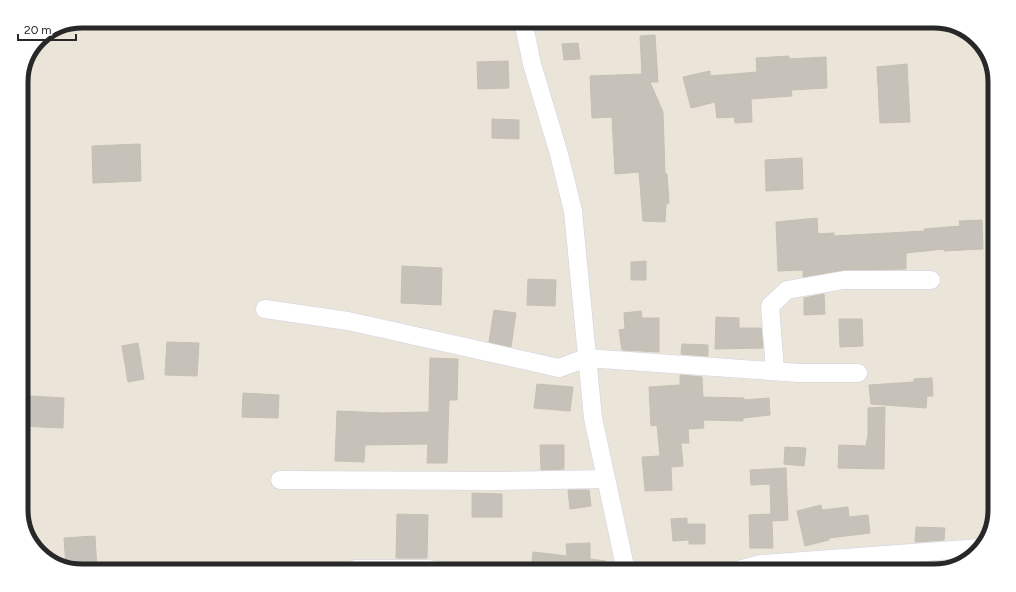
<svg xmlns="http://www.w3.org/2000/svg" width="1016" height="592" viewBox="0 0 1016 592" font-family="Figtree,sans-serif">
<rect width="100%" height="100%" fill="#ebe4d9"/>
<g fill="#c6c1b9" stroke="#c6c0b3">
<path d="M655,35L658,82H650L663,112L665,174H667L669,203L666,204L665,222L643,221L639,172L615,174L612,117L592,118L590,76L642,74L640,36Z"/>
<path d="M578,43L580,59L564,60L562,44Z"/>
<path d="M789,56V59L826,57L827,88L791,90L792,96L751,99L752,122L735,123L734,117L717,118L715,102L691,108L683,77L710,71V76L757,72L756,58Z"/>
<path d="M508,61L509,88L478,89L477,62Z"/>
<path d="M907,64L910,122L880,123L877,67Z"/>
<path d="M492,119L519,120V139L492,138Z"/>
<path d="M140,144L141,181L93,183L92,146Z"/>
<path d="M802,158L803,189L766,191L765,160Z"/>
<path d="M817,218L818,234L834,233V236L925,231L924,229L960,226L959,221L982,220L983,249L944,251V249L906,253V269L844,270L803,277V270L778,271L776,222Z"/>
<path d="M646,261V280H631V262Z"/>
<path d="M402,266L442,268L441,305L401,303Z"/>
<path d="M528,279L556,280L555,306L527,305Z"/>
<path d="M824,294L825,314L804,315V298Z"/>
<path d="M494,310L516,313L511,347L489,342Z"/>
<path d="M641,311L642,318H659V352L622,350L619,330L625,329L624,313Z"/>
<path d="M716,317L739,318V328H761L763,348L715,349Z"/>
<path d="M839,319H862L863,346L840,347Z"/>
<path d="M167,342L199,343L197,376L165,375Z"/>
<path d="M138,343L144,379L128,382L122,346Z"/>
<path d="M682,344L708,345V356L681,354Z"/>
<path d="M430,358L458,359L457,400H449L447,463H427L428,444L365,445L364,462L335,461L337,411L383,413L429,412Z"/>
<path d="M680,375L702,377L703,397L744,398V400L769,398L770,415L743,418V421L703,420L704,428L688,429L689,443H681L683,466L671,467L672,490L645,491L642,457L660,456L657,425L651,426L649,387L680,385Z"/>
<path d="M932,378L933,396H927L926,408L871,404L869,385L914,382V379Z"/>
<path d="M537,384L573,387L570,411L534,408Z"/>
<path d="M243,393L279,395L278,418L242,417Z"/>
<path d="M30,396L64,398L63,428L21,426V404H29Z"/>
<path d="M885,407L884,469L838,468L839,445L866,446L868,435V408Z"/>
<path d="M540,445H564V469L541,470Z"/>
<path d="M785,447L806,448L804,466L784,464Z"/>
<path d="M786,468L788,520L772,521L773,548H750L749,515L771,514L770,484L751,485L750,470Z"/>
<path d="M568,490H589L591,506L570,509Z"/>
<path d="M472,493L502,494V517H472Z"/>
<path d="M821,505L822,510L848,507L849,517L868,515L870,533L829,538V540L805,546L797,511Z"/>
<path d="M397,514L428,515L427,558H396Z"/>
<path d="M687,518V524H705V544H689V540L673,541L671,519Z"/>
<path d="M916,527L945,528L944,540L915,542Z"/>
<path d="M95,536L97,571H82L66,567L64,538Z"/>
<path d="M590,543V559L606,561V571H531L533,552L567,556L566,544Z"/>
<path d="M934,562L933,571H913L914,563Z"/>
</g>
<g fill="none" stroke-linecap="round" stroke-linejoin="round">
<defs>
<g id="minor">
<path d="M523,21L532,64L559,154L573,211L593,418L626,571"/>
<path d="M265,309L348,321L559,368L586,358L799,373H858"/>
<path d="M775,370L770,306L787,290L844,280H931"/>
<path d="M280,480L500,481L606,479"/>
<path d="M355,569H428L440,571"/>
<path d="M734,571L761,564L980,548"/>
</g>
</defs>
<use href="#minor" stroke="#cfd2e2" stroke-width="19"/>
<use href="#minor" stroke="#fff" stroke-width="18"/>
</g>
<path d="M0 0H1016V592H0ZM82 28H934A54 54 0 0 1 988 82V510A54 54 0 0 1 934 564H82A54 54 0 0 1 28 510V82A54 54 0 0 1 82 28Z" fill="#fff" fill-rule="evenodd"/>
<path fill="none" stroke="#282828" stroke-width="5" d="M82 28H934A54 54 0 0 1 988 82V510A54 54 0 0 1 934 564H82A54 54 0 0 1 28 510V82A54 54 0 0 1 82 28Z"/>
<path d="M18 34v6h58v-6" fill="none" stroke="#282828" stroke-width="2"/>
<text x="24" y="34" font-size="12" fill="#282828" stroke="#ffffff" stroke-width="3" paint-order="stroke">20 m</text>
</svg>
